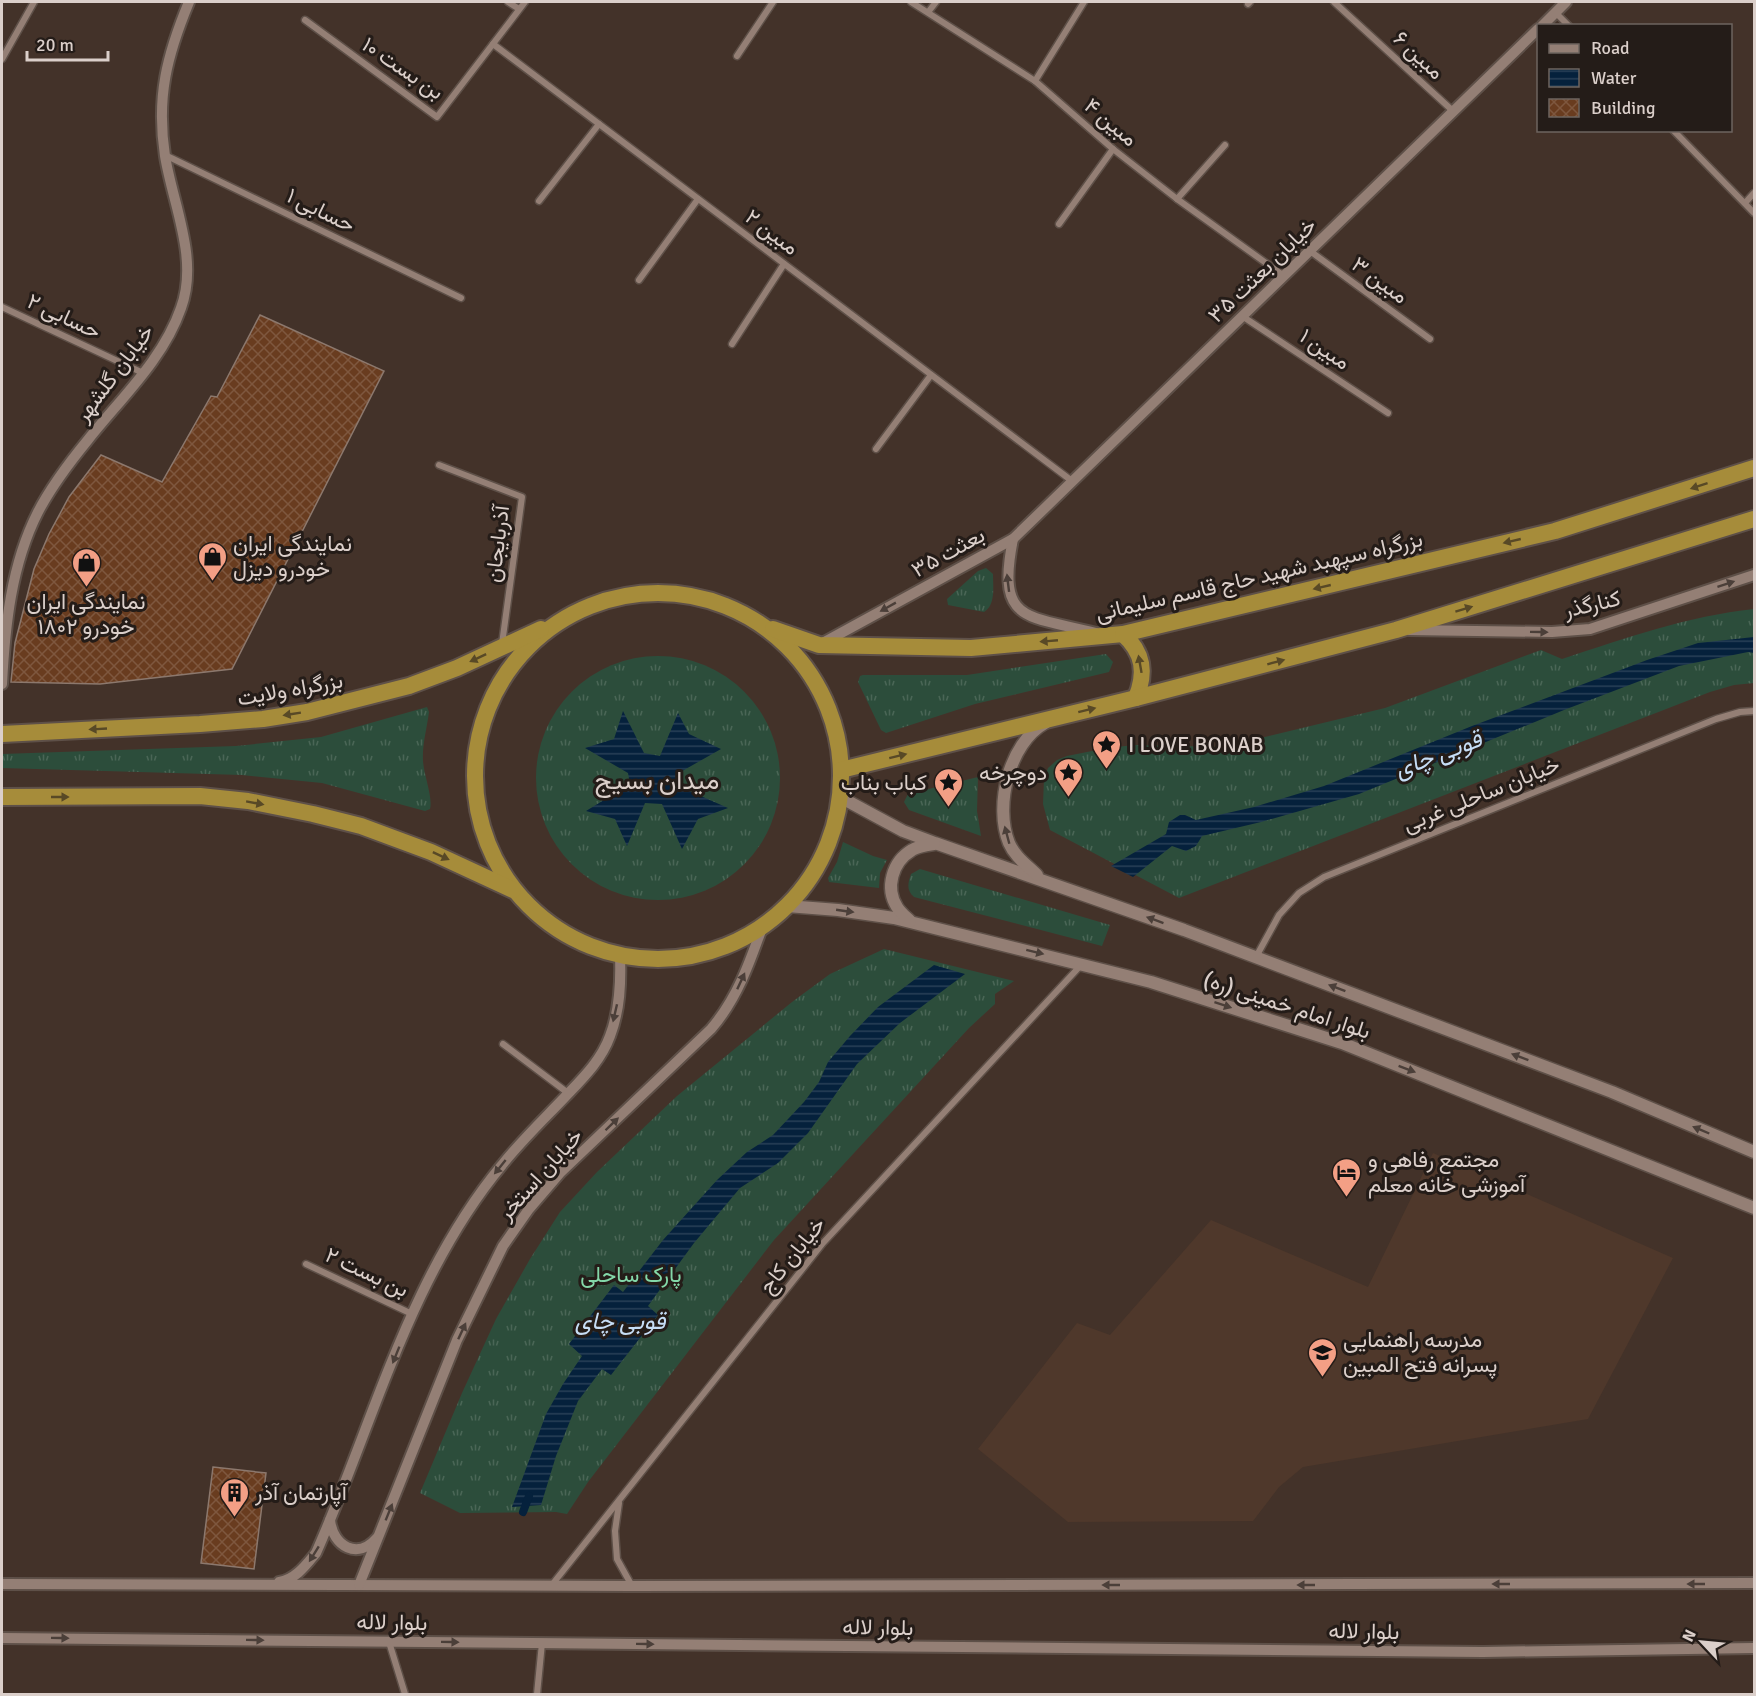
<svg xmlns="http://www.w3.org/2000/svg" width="1756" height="1696" viewBox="0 0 1756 1696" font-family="Signika,Vazirmatn,sans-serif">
<defs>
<pattern id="grass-tufts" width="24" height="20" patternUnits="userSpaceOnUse" patternTransform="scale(1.5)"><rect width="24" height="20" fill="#2c4d3b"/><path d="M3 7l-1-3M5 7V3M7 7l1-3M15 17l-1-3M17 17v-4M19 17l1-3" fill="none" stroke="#4a6656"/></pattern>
<pattern id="water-rules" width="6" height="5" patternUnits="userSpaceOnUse" patternTransform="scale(1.5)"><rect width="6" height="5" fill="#05213c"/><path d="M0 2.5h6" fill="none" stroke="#294057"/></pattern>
<pattern id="building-cross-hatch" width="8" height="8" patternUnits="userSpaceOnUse" patternTransform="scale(1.5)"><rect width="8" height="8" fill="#693c1f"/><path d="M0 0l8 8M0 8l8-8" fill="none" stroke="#7e573e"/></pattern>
</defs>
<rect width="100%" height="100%" fill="#433229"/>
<path fill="#4f382b" d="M1433,1153L1673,1258L1588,1419L1303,1467L1279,1487L1253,1521L1068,1522L978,1449L1077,1323L1110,1335L1211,1220L1368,1287Z"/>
<g fill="url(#grass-tufts)">
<path d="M986,568L993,574C993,586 996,605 984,612L948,605L947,599L978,571Z"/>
<path d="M1754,609V683L1734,685L1710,692L1179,898L1050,830L1043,804L1044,779L1048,768L1057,760L1067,756L1107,748L1135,745L1224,747L1385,708L1541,650L1562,659C1626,638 1688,616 1754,609Z"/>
<path d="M1106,654L1113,662L1109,672L975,704L886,733L881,730L858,682L860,676L863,675H967Z"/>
<circle cx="658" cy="778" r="122"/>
<path d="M427,707L429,712C427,728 422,745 423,761C424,776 433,797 430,809L425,811L322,783L242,775L2,768V754L236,746L321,737Z"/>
<path d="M978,777L977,811L981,836L909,810L904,802L908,794Z"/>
<path d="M843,842L873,856L887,860L880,873L879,888L829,882L828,878L837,862Z"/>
<path d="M920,869L1110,925L1102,946L914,897C906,890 908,883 911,874Z"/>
<path d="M884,949L1014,981L995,994V1004L969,1028L774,1240L588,1482L567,1514L556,1512L460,1513L420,1493L462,1393L496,1319L530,1259L560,1212L597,1172L677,1096L792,1002L830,974Z"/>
</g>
<g fill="url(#water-rules)">
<path d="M1754,637V653L1748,652L1679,666L1564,710L1359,794L1261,822L1202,836L1196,846L1186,851L1172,846L1133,877L1111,866L1166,834L1169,822L1180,815H1185L1196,820L1254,807L1324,786L1472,726L1647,660L1698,643Z"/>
<path d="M623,711L644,753L660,756L678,713L689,734L721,749L677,774L678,786L728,808L698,819L682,849L662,804L645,803L627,846L615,819L586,811L630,784L628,773L585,748L614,739Z"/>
<path d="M934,965L965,974L900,1023L857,1064L808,1133L778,1163L740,1188L694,1243L648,1306L658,1315L611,1375L602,1369L578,1401L556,1456L541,1505L512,1507L546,1414L563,1384L582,1356L569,1344L614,1285L623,1292L663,1240L717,1180L747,1152L773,1135L804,1102L819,1082L828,1062L850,1036L878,1007Z"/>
</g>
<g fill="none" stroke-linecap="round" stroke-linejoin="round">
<path stroke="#05213c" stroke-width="8" d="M523,1512L529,1496"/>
</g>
<g fill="url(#building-cross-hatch)" stroke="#8c786d" stroke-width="1.5">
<path d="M260,315L384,371L232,669L100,684L11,682L15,643L34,569L49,534L69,497L101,455L162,482L211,396L217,397Z"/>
<path d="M213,1467L266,1473L254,1569L201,1563Z"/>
</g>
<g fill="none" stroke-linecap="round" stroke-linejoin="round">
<defs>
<g id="minor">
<path d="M508,2L519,9"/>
<path d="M911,2L1035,81L1113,149L1177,199L1284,276"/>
<path d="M1334,2L1453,111"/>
<path d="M1248,4L1250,2"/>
<path d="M929,11L936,2"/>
<path d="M1555,12L1569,26"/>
<path d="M305,20L437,117L525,2"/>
<path d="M493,44L1072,481"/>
<path d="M737,56L773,2"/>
<path d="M2,59L34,2"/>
<path d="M1035,81L1084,2"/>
<path d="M1673,130L1754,213"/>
<path d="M165,155L461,298"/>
<path d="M1177,199L1225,145"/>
<path d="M539,201L599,124"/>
<path d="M1745,203L1754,193"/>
<path d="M1059,224L1113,149"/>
<path d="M1310,251L1430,339"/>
<path d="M639,280L698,199"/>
<path d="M2,307L143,373"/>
<path d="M1242,316L1388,413"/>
<path d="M732,344L784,264"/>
<path d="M876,449L931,375"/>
<path d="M439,465L522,497L502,644"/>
<path d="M1256,957L1279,915L1299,893L1324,877L1716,719L1740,712L1754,711"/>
<path d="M503,1044L568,1093"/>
<path d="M306,1264L412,1314"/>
<path d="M619,1503L615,1531L617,1559L632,1586"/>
<path d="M551,1586L823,1243L1082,964"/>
<path d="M389,1642L405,1694"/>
<path d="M537,1694L542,1643"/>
</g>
<g id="tertiary">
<path d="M1542,26L1566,2"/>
<path d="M1013,539C996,624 1027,615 1096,633"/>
<path d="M1409,630L1552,632L1590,629L1754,575"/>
<path d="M821,644L1013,539L1538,29"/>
<path d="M2,684C5,626 11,565 38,512C51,487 69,463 87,441C120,399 163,360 181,308C199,259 173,205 165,156C156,97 167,55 189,2"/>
<path d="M330,1520C333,1547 358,1560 377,1538"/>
<path d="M279,1582C295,1580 306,1565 316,1553C374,1422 409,1277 502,1165C521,1141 543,1120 564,1098C582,1079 601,1061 610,1036C620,1010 621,983 620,956"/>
<path d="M2,1584L632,1586L1754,1583"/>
<path d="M359,1585L457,1340L503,1246L529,1209L560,1173L711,1029C737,999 750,962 763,925"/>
<path d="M2,1638L1483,1652L1754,1648"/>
</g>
<g id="secondary">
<path d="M840,797L903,831L935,843L1184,930L1612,1092L1754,1152"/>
<path d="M1037,875C1027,865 1015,857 1009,843C994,806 1009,743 1045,723"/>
<path d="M787,906L838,910L894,918L1151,982L1342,1043L1754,1208"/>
<path d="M910,921C906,917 900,912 897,907C885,888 892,862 912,850C918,846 927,845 934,844"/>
</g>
<g id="trunk">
<circle cx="658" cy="776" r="183"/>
<path d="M773,629L819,645L971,648L1123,634L1555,531L1754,468"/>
<path d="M1123,634C1144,653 1146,673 1136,698"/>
<path d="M2,734L200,724L263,719L307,712L409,686L457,668L541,629"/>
<path d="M841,770L1136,698L1396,630L1754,519"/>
<path d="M2,797L200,796L248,801L313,814L361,826L431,852L513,890"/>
</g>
</defs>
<use href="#minor" stroke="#5e5048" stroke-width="9"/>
<use href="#tertiary" stroke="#5e5048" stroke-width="14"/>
<use href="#secondary" stroke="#5e5048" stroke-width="15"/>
<use href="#trunk" stroke="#5e5048" stroke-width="20"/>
<use href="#minor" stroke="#947f75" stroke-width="6"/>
<use href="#tertiary" stroke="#947f75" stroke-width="10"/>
<use href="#secondary" stroke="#947f75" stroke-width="12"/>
<use href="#trunk" stroke="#a68c3a" stroke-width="16"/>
</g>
<defs><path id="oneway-solid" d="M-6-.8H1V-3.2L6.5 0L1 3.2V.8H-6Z" transform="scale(1.5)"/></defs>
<g fill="#584926">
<use href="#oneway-solid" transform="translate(1699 486) rotate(162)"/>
<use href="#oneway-solid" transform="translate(1512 541) rotate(167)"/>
<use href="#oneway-solid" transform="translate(1322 587) rotate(167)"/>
<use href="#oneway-solid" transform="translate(1464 609) rotate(-17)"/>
<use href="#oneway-solid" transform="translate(1049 641) rotate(175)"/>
<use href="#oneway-solid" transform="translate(478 658) rotate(155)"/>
<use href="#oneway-solid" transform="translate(1276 662) rotate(-15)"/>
<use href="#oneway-solid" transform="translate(1140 664) rotate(-100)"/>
<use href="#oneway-solid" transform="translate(1087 710) rotate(-14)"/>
<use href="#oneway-solid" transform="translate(292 714) rotate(171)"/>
<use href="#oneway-solid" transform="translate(98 729) rotate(177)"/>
<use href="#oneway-solid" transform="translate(898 756) rotate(-14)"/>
<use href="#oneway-solid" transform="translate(60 797)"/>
<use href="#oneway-solid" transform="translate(255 803) rotate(10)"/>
<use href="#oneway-solid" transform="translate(441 856) rotate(25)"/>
</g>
<g fill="#4b3f39">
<use href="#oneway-solid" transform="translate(1008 583) rotate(-97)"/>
<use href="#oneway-solid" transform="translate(1726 584) rotate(-18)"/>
<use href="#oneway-solid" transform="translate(888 607) rotate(151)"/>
<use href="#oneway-solid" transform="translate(1539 632) rotate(1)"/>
<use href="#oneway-solid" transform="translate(1007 835) rotate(-105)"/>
<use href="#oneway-solid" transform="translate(845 911) rotate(8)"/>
<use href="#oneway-solid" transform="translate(1155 920) rotate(-160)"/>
<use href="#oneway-solid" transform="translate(1035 952) rotate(14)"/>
<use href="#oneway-solid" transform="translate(741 981) rotate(-65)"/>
<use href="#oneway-solid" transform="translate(1337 988) rotate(-159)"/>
<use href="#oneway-solid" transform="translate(1223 1005) rotate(18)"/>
<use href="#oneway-solid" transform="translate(615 1013) rotate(103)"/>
<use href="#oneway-solid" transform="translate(1520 1057) rotate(-159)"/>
<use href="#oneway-solid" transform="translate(1407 1069) rotate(21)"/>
<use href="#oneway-solid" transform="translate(612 1124) rotate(-44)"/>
<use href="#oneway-solid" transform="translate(1701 1130) rotate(-157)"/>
<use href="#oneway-solid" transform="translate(500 1167) rotate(129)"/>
<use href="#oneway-solid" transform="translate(462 1331) rotate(-65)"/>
<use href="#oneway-solid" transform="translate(396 1355) rotate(112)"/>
<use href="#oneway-solid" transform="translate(389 1512) rotate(-68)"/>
<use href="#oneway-solid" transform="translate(314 1554) rotate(122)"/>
<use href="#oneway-solid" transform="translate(1501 1584) rotate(180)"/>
<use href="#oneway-solid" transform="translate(1696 1584) rotate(180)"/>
<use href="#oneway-solid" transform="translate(1111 1585) rotate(180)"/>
<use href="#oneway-solid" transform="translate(1306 1585) rotate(180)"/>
<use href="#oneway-solid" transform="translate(60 1638) rotate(1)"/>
<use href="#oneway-solid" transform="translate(255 1640) rotate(1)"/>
<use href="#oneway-solid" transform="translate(450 1642) rotate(1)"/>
<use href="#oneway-solid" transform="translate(645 1644) rotate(1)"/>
</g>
<defs>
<symbol id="shop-pin" viewBox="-11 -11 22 30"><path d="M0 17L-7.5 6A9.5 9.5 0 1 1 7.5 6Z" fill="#f39f85" stroke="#241c18"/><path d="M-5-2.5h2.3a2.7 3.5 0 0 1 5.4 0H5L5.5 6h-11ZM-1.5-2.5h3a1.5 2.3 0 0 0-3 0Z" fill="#111"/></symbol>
<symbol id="sight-pin" viewBox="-11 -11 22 30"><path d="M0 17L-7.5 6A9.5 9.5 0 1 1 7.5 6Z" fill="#f39f85" stroke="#241c18"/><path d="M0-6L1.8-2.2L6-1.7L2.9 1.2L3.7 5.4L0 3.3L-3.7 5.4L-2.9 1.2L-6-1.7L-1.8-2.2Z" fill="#111"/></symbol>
<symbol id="hotel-pin" viewBox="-11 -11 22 30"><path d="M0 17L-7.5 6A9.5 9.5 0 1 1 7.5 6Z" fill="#f39f85" stroke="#241c18"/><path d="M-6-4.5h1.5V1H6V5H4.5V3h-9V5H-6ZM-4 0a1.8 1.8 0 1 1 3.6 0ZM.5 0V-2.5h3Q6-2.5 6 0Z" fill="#111"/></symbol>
<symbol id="school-pin" viewBox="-11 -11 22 30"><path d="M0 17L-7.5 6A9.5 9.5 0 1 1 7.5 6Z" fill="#f39f85" stroke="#241c18"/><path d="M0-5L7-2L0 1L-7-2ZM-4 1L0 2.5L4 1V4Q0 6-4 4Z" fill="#111"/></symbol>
<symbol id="building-pin" viewBox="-11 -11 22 30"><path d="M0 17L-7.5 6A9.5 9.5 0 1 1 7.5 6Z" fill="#f39f85" stroke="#241c18"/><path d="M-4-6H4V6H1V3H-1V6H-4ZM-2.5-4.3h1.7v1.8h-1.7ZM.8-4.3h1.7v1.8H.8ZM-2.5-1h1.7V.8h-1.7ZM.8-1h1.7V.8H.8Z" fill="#111"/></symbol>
</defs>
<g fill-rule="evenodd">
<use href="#shop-pin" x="196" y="540" width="33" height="45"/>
<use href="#shop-pin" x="70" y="546" width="33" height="45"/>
<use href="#sight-pin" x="1090" y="728" width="33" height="45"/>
<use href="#sight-pin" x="1052" y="756" width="33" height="45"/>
<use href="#sight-pin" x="932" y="766" width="33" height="45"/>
<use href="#hotel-pin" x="1330" y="1156" width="33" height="45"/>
<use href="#school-pin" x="1306" y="1336" width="33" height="45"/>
<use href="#building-pin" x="218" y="1476" width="33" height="45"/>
</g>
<g text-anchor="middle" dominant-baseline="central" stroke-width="6" stroke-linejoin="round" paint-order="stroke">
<g font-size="22" fill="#dbcfca" stroke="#241c18">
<text transform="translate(1419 55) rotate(43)">مبین ۶</text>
<text transform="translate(403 68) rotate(34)">بن بست ۱۰</text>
<text transform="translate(1111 122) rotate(40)">مبین ۴</text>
<text transform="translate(321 210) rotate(26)">حسابی ۱</text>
<text transform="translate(772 232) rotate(37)">مبین ۲</text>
<text transform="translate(1262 270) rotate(-44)">خیابان بعثت ۳۵</text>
<text transform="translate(1380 280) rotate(36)">مبین ۳</text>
<text transform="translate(64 316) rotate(25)">حسابی ۲</text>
<text transform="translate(1325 349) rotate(34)">مبین ۱</text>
<text transform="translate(114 373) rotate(-53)">خیابان گلشهر</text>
<text transform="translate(497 544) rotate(-83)">آذربایجان</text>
<text transform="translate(948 552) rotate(-29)">بعثت ۳۵</text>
<text transform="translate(1259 576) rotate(-13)">بزرگراه سپهبد شهید حاج قاسم سلیمانی</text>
<text transform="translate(1592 604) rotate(-13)">کنارگذر</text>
<text transform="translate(290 689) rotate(-10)">بزرگراه ولایت</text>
<text transform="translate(1481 794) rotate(-22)">خیابان ساحلی غربی</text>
<text transform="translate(1287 1005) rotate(18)">بلوار امام خمینی (ره)</text>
<text transform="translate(540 1174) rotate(-48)">خیابان استخر</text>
<text transform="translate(792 1255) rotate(-51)">خیابان کاج</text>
<text transform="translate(367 1272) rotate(25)">بن بست ۲</text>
<text transform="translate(392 1622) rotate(1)">بلوار لاله</text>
<text transform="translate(878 1627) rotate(1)">بلوار لاله</text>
<text transform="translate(1364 1631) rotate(1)">بلوار لاله</text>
</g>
<g font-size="22" fill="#dbcfca" stroke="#241c18" text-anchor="start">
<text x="233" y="543">نمایندگی ایران<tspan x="233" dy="25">خودرو دیزل</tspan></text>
<text x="86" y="601" text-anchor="middle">نمایندگی ایران<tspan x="86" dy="25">خودرو ۱۸۰۲</tspan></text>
<text x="1128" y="744">I LOVE BONAB</text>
<text x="1047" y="772" text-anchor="end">دوچرخه</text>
<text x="927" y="782" text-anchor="end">کباب بناب</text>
<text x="1368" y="1159">مجتمع رفاهی و<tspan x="1368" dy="25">آموزشی خانه معلم</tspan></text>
<text x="1343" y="1339">مدرسه راهنمایی<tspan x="1343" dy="25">پسرانه فتح المبین</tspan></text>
<text x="255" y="1492">آپارتمان آذر</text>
</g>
<g font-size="22" fill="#84d8a9" stroke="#241c18">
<text x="631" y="1274">پارک ساحلی</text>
</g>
<g font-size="24" font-style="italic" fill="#c6ddf6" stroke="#241c18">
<text transform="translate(1438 754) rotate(-21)">قوبی چای</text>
<text x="620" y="1321">قوبی چای</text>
</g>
<g font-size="26" fill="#dbcfca" stroke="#241c18">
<text x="657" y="781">میدان بسیج</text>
</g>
</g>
<rect width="1756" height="1696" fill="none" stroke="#dbcfca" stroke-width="6"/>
<rect x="1537" y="24" width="195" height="108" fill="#241c18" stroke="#6d645f" stroke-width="1.5"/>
<rect x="1549" y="44" width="30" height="9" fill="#947f75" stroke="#6d645f" stroke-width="1.5"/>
<text x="1591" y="54" font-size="18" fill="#dbcfca">Road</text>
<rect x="1549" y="69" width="30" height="18" fill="url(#water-rules)" stroke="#6d645f" stroke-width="1.5"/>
<text x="1591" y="84" font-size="18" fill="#dbcfca">Water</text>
<rect x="1549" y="99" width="30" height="18" fill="url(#building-cross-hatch)" stroke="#6d645f" stroke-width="1.5"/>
<text x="1591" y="114" font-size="18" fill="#dbcfca">Building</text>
<g transform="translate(1702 1642) rotate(296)" stroke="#241c18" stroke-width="4.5" paint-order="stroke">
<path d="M0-4.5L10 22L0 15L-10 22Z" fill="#dbcfca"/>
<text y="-9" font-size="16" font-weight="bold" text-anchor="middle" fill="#dbcfca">N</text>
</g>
<path d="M27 51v9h81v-9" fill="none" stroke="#dbcfca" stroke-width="3"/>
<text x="36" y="51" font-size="18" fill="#dbcfca" stroke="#241c18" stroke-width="4.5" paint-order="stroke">20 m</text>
</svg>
